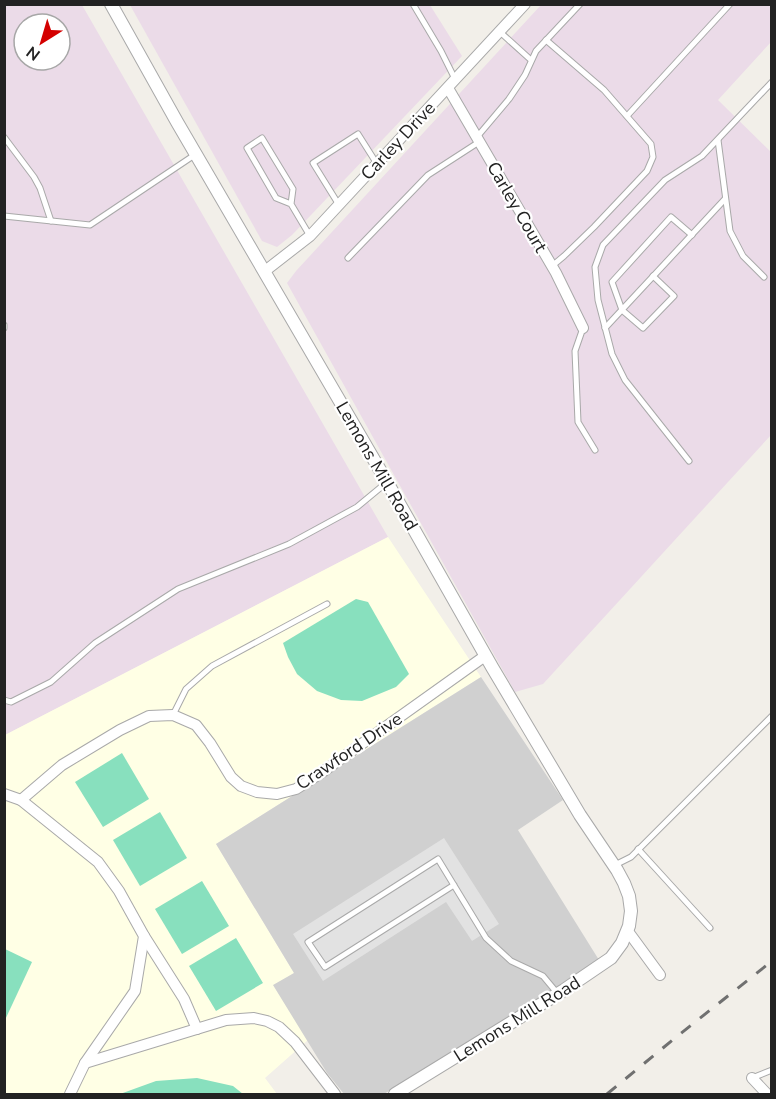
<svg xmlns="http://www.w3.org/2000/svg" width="776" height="1099" viewBox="0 0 776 1099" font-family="'Nunito Sans',sans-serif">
<rect width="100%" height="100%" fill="#f2efe9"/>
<g fill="#ebdbe8" fill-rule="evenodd">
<path d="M5,5H82L388,537L5,735ZM24,24H60V60H24Z"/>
<path d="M130,5H430L462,56L292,235L277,247L262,241Z"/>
<path d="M541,5H771V42L718,100L771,152V435L543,684L515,692L287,283L296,271Z"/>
</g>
<path fill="#ffffe5" d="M388,537L481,677L216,844L294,973L274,986L308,1040L265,1078L277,1094H5V735Z"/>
<path fill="#d0d0d0" d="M481,677L563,800L518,830L599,960L384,1094H344L327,1073L273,985L294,973L216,844Z"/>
<g fill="#88e0be">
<path d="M356,599L368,602L409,674L396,687L362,701L341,700L317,691L297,674L288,657L283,643Z"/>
<path d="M122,753L149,799L103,827L75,782Z"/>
<path d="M160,812L187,858L140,886L113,840Z"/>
<path d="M202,881L229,926L182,954L155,909Z"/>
<path d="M236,938L263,983L216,1011L189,966Z"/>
<path d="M5,949L32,962L5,1020Z"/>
<path d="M197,1078L233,1086L243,1094H120L156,1081Z"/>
</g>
<path fill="#e2e2e2" d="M444,838L499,924L472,941L446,902L323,981L293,934Z"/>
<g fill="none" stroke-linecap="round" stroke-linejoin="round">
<defs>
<g id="service">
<path d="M413,4L441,51L455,79"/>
<path d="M500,32L531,60"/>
<path d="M546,40L604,90L651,144L653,157L647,171L594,227L564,256L552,266"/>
<path d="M627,116L730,4"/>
<path d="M4,137L34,177L40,188L51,221"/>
<path d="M477,137L509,99L525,75L536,51L580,4"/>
<path d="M718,140L730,231L743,256L764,277"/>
<path d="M291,204L293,189L262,138L247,148L276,198L291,204L310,236"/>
<path d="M339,205L313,163L358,134L377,164"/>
<path d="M4,216L90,225L196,154"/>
<path d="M348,258L428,175L479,142"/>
<path d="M653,276L674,296L643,328L622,310L612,282L671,217L692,235"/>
<path d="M4,325V328"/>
<path d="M583,328L575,351L578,422L595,450"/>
<path d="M605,328L725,199"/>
<path d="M689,461L625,380L612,354L598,300L595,267L603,245L665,180L702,156L772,82"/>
<path d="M4,700L11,702L51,682L95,643L178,589L289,544L357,507L386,483"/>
<path d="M173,715L186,689L212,666L327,604"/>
<path d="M638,849L710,928"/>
<path d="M615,865L631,857L772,716"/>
<path d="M454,885L325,967L308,942L438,859L486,938L511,961L543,976L558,994"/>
<path d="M752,1078L772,1070"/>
</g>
<g id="minor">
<path d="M448,88L556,273L583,328"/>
<path d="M265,271L310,236L525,4"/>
<path d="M4,794L21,800L98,862L119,891L144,936L135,991L85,1063L70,1094"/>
<path d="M21,800L62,765L120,730L149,716L173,715L196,725L210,743L231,777L241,786L257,792L277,794L296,789L321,773L485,656"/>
<path d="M627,930L660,975"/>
<path d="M144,936L184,999L197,1029"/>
<path d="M85,1063L226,1020L254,1018L267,1021L279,1027L295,1042L335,1094"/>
<path d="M752,1078L767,1094"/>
</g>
<path id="tertiary" d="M111,4L177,122L387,482L492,667L580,815L617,870L624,883L629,896L631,911L629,926L622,943L611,958L564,990L395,1094"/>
</defs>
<use href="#service" stroke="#a9a9a9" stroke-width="7"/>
<use href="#minor" stroke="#a9a9a9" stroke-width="12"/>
<use href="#tertiary" stroke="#a9a9a9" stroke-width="14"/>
<use href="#service" stroke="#fff" stroke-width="5"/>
<use href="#minor" stroke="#fff" stroke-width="10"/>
<use href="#tertiary" stroke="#fff" stroke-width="12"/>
<path stroke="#707070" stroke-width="3" stroke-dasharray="12 12" stroke-linecap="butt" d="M607,1094L675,1038L772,961"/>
</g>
<g text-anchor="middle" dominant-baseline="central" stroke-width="4.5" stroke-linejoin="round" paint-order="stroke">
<g font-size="18" fill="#222" stroke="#fff">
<text transform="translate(398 141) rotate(-47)">Carley Drive</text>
<text transform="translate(517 207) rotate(60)">Carley Court</text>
<text transform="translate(377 466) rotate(60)">Lemons Mill Road</text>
<text transform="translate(349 751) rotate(-34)">Crawford Drive</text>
<text transform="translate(517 1019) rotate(-32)">Lemons Mill Road</text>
</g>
</g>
<rect width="776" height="1099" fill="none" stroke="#222222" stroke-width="12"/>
<g transform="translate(42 42) rotate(217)"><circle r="28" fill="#ffffff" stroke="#a7a7a7" stroke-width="1.5"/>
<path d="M0-4.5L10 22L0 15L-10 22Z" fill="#d40000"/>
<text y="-9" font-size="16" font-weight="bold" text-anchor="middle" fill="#222222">N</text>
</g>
</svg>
